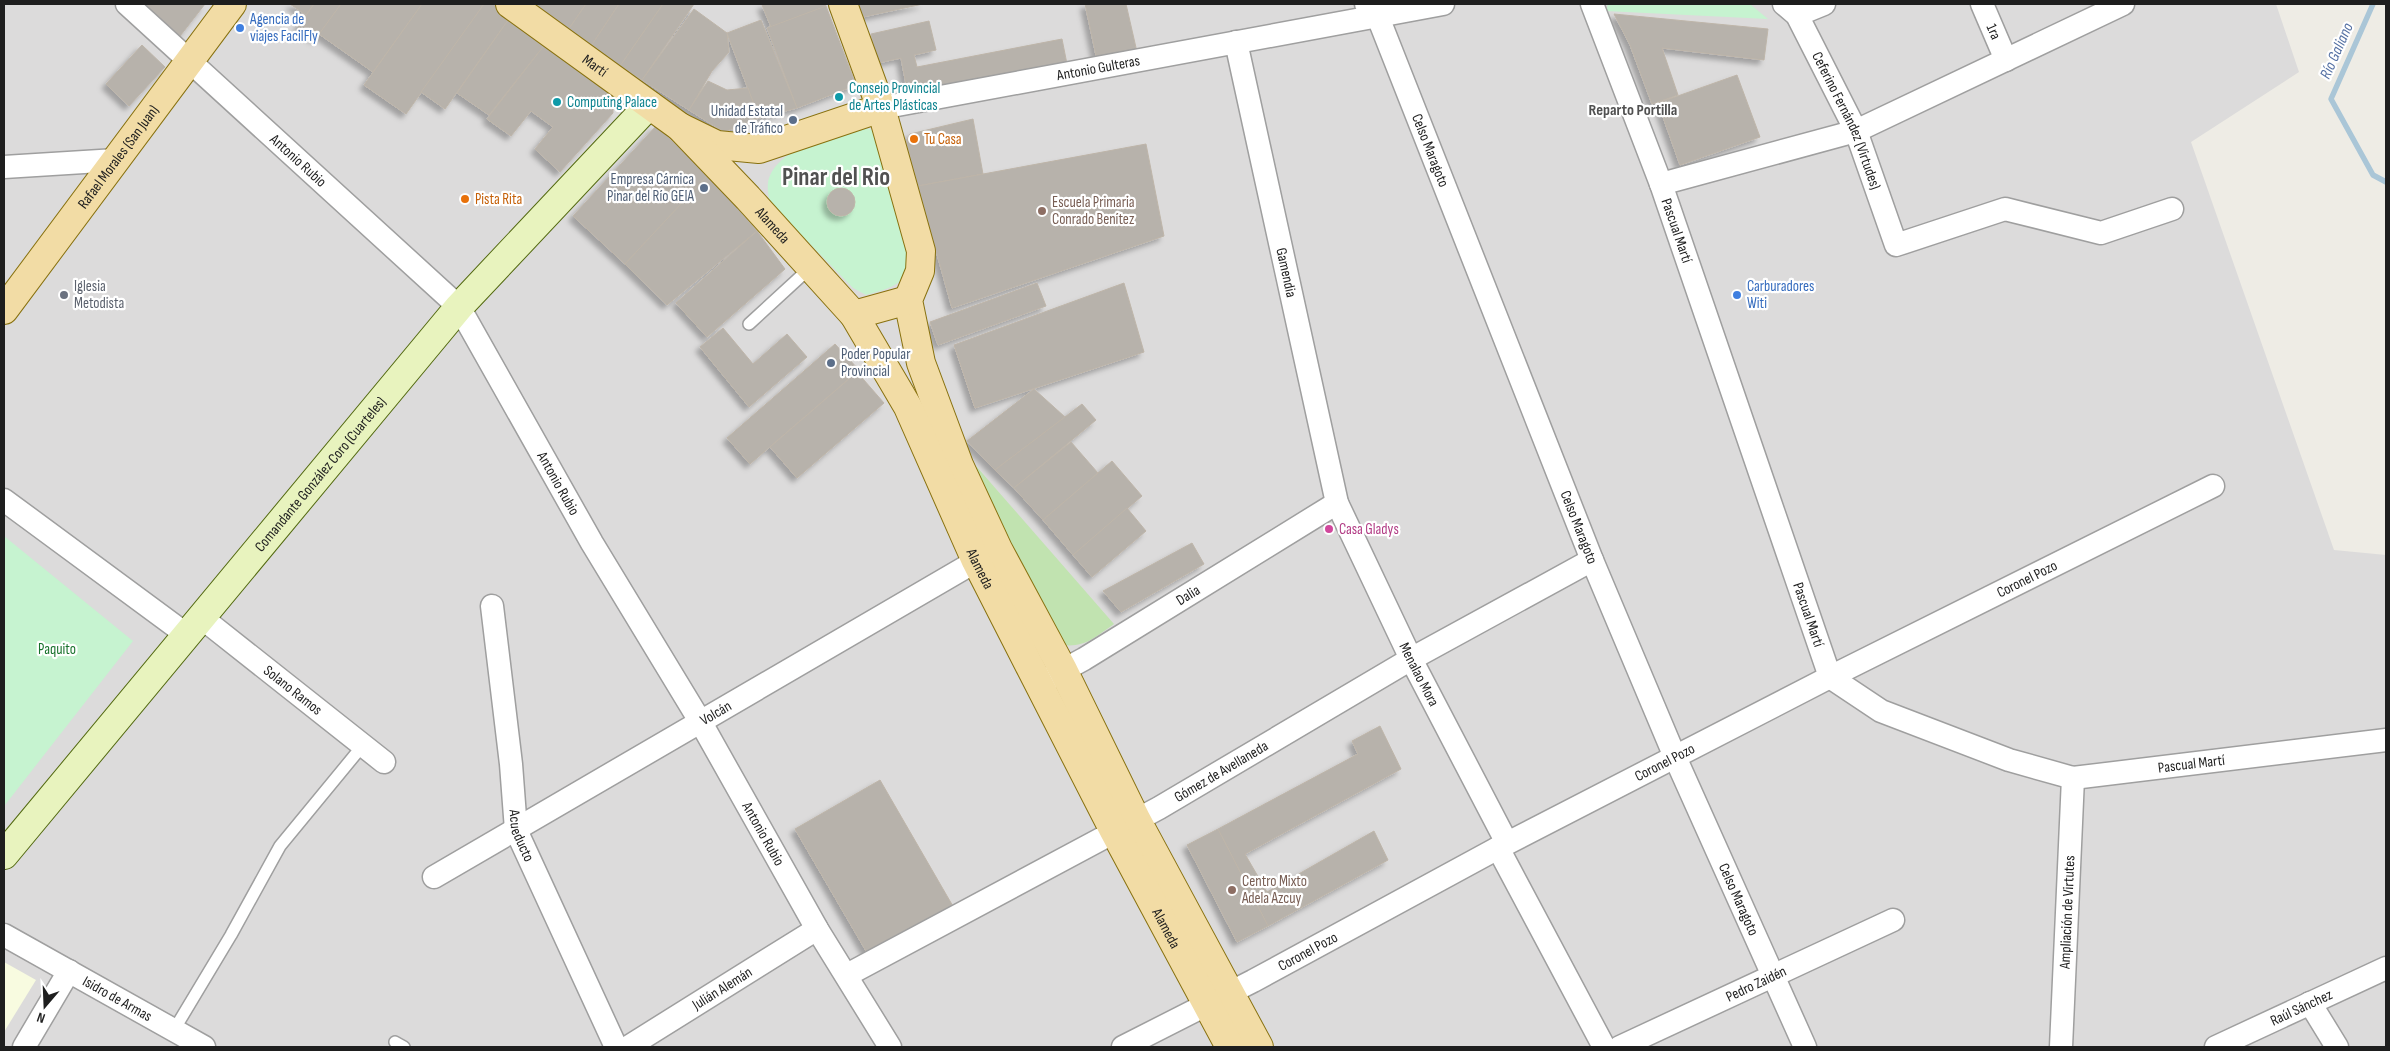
<svg xmlns="http://www.w3.org/2000/svg" width="2390" height="1051" viewBox="0 0 2390 1051" font-family="'Sofia Sans Condensed',sans-serif">
<defs>
<filter id="shadow"><feDropShadow dx="-4.5" dy="4.5" stdDeviation="2.5" flood-color="#0004"/></filter>
</defs>
<rect width="100%" height="100%" fill="#eeece5"/>
<path fill="#dcdbdb" d="M4,4H2276L2299,72L2191,142L2334,550L2386,555V1047H4Z"/>
<path fill="#f8fbe0" d="M4,962L36,980L4,1032Z"/>
<path fill="#c1e3b0" d="M976,466L1114,624C1091,640 1084,649 1055,644L980,485Z"/>
<g fill="#c6f3d0">
<path d="M1608,4H1750L1768,19L1606,11Z"/>
<path d="M853,127L870,129L880,137L911,269C900,287 886,289 866,295L853,288L770,203C769,197 767,189 768,183C773,151 826,137 853,127Z"/>
<path d="M4,536L133,641L5,805L4,804Z"/>
</g>
<g fill="none" stroke-linecap="round" stroke-linejoin="round">
<path stroke="#aac6d7" stroke-width="5.5" d="M2373,4L2331,99L2373,175L2386,182"/>
</g>
<g fill="#b7b2ab" stroke="#beb5a9" filter="url(#shadow)">
<path d="M137,4H205L177,40Z"/>
<path d="M290,4H314L306,15Z"/>
<path d="M314,4H341L316,39L298,27Z"/>
<path d="M341,4H422L373,72L319,34Z"/>
<path d="M422,4H484L406,114L364,85Z"/>
<path d="M484,4H493L511,16L445,109L421,92Z"/>
<path d="M539,4H586L568,30L536,9Z"/>
<path d="M586,4H619L591,46L568,30Z"/>
<path d="M619,4H663L620,66L591,46Z"/>
<path d="M663,4H694L642,80L620,66Z"/>
<path d="M766,4H825L826,6L771,27L762,5Z"/>
<path d="M854,4H923L858,18Z"/>
<path d="M1085,4H1126L1137,52L1097,60Z"/>
<path d="M826,6L856,85L797,108L767,28Z"/>
<path d="M694,9L727,33L729,52L712,71L689,110L642,80Z"/>
<path d="M1614,14L1768,29L1764,60L1662,48L1678,95L1652,104L1630,45Z"/>
<path d="M511,16L546,43L489,115L457,93Z"/>
<path d="M761,20L797,108L759,118L727,33Z"/>
<path d="M929,21L936,50L914,55L917,67L1062,39L1067,64L908,95L901,58L878,63L871,34Z"/>
<path d="M546,43L613,94V113L560,172L535,149L553,127L531,111L511,136L487,119Z"/>
<path d="M142,45L165,67L129,106L106,84Z"/>
<path d="M1737,75L1760,137L1680,165L1658,103Z"/>
<path d="M708,81L727,90L748,88L759,118L724,132L689,110Z"/>
<path d="M973,119L983,174L918,186L906,141L910,134Z"/>
<path d="M656,126L709,174L625,264L573,216Z"/>
<path d="M1146,144L1164,236L952,308L918,186Z"/>
<path d="M709,174L757,231L667,305L625,264Z"/>
<circle cx="841" cy="202" r="14"/>
<path d="M757,231L785,269L707,337L676,303Z"/>
<path d="M1037,283L1046,306L938,345L930,322Z"/>
<path d="M1124,283L1144,352L975,408L954,345Z"/>
<path d="M723,328L753,364L787,334L807,357L749,407L700,347Z"/>
<path d="M835,344L859,370L750,464L727,438Z"/>
<path d="M857,372L884,403L797,478L770,447Z"/>
<path d="M1034,389L1065,417L995,470L967,441Z"/>
<path d="M1082,404L1096,420L1014,488L995,470Z"/>
<path d="M1071,442L1098,473L1043,520L1014,488Z"/>
<path d="M1112,461L1142,496L1073,555L1043,520Z"/>
<path d="M1127,508L1146,531L1092,577L1073,555Z"/>
<path d="M1192,543L1204,564L1121,612L1103,591Z"/>
<path d="M1380,726L1401,769L1245,854L1267,892L1374,831L1388,860L1268,926L1218,829L1358,754L1352,741Z"/>
<path d="M880,780L954,908L869,956L795,829Z"/>
<path d="M1218,829L1268,926L1237,942L1187,845Z"/>
</g>
<g fill="none" stroke-linecap="round" stroke-linejoin="round">
<defs>
<g id="lane">
<path d="M749,324L811,267"/>
<path d="M174,1030L231,935L280,846L359,750L361,742"/>
<path d="M395,1042L404,1047"/>
</g>
<g id="street">
<path id="s1" d="M127,4L459,307L592,543L700,721L817,929L890,1047"/>
<path id="s2" d="M1366,4L1378,17L1592,560L1675,757L1805,1047"/>
<path id="s3" d="M1592,4L1661,184L1830,677L1881,711L2009,760L2073,778L2386,740"/>
<path id="s4" d="M1784,4L1797,15L1856,131L1896,245L2005,209L2101,233L2172,209"/>
<path id="s5" d="M1982,4L2006,60"/>
<path d="M1797,15L1824,4"/>
<path id="s6" d="M1236,42L1337,503L1411,659L1507,843"/>
<path id="s7" d="M881,108L1443,4"/>
<path d="M4,167L116,160"/>
<path d="M1661,184L1856,131L2123,4"/>
<path d="M4,500L187,635"/>
<path id="s8" d="M492,606L511,764L516,830L616,1047"/>
<path id="s9" d="M202,618L384,762"/>
<path id="s10" d="M1049,678L1084,659L1337,503"/>
<path d="M1498,848L1604,1047"/>
<path id="s11" d="M434,877L990,553"/>
<path id="s12" d="M4,935L204,1047"/>
<path id="s13" d="M847,975L1159,808L1411,659L1592,560"/>
<path d="M2310,1003L2337,1047"/>
<path d="M24,1047L69,971"/>
<path id="s14" d="M628,1047L817,929"/>
<path id="s15" d="M1123,1047L1253,981L1498,848L1830,677L2213,486"/>
<path id="s16" d="M1620,1047L1893,920"/>
<path id="s17" d="M2061,1047L2073,778"/>
<path id="s18" d="M2216,1047L2386,968"/>
</g>
<g id="secondary">
<path id="s19" d="M4,855L459,307L649,105"/>
</g>
<g id="primary">
<path id="s20" d="M510,4L680,127L717,145L759,149L881,108"/>
<path d="M843,4L881,108L921,251L920,271L908,300L921,363L959,465L998,549L1063,670L1136,819L1259,1047"/>
<path id="s21" d="M680,127L748,198L854,315L908,407L976,561L1114,831L1230,1047"/>
<path id="s22" d="M4,310L232,4"/>
<path d="M854,315L908,300"/>
</g>
</defs>
<use href="#lane" stroke="#9f9f9f" stroke-width="14"/>
<use href="#street" stroke="#9f9f9f" stroke-width="25"/>
<use href="#secondary" stroke="#536910" stroke-width="30"/>
<use href="#primary" stroke="#88710f" stroke-width="30"/>
<use href="#lane" stroke="#fff" stroke-width="11"/>
<use href="#street" stroke="#fff" stroke-width="22"/>
<use href="#secondary" stroke="#e8f3be" stroke-width="28"/>
<use href="#primary" stroke="#f2dca5" stroke-width="28"/>
</g>
<g fill="#3f7fe0" stroke="#fff" stroke-width="2">
<circle cx="240" cy="28" r="5"/>
<circle cx="1737" cy="295" r="5"/>
</g>
<g fill="#0f9aa8" stroke="#fff" stroke-width="2">
<circle cx="839" cy="97" r="5"/>
<circle cx="557" cy="102" r="5"/>
</g>
<g fill="#5c6f8a" stroke="#fff" stroke-width="2">
<circle cx="793" cy="120" r="5"/>
<circle cx="704" cy="188" r="5"/>
<circle cx="831" cy="363" r="5"/>
</g>
<g fill="#e8710a" stroke="#fff" stroke-width="2">
<circle cx="914" cy="139" r="5"/>
<circle cx="465" cy="199" r="5"/>
</g>
<g fill="#8d6e63" stroke="#fff" stroke-width="2">
<circle cx="1042" cy="211" r="5"/>
<circle cx="1232" cy="890" r="5"/>
</g>
<circle fill="#6b7280" stroke="#fff" stroke-width="2" cx="64" cy="295" r="5"/>
<circle fill="#d1479c" stroke="#fff" stroke-width="2" cx="1329" cy="529" r="5"/>
<g text-anchor="middle" dominant-baseline="central" stroke-width="4.5" stroke-linejoin="round" paint-order="stroke">
<g font-size="15" fill="#366cbe" stroke="#fff" text-anchor="start">
<text x="250" y="19">Agencia de<tspan x="250" dy="17">viajes FacilFly</tspan></text>
<text x="1747" y="286">Carburadores<tspan x="1747" dy="17">Witi</tspan></text>
</g>
<g font-size="15" fill="#1e1e1e" stroke="#fff">
<text stroke="none"><textPath href="#s5" startOffset="30">1ra</textPath></text>
<text stroke="none"><textPath href="#s20" startOffset="105">Martí</textPath></text>
<text stroke="none"><textPath href="#s7" startOffset="221">Antonio Gulteras</textPath></text>
<text stroke="none"><textPath href="#s4" startOffset="134">Ceferino Fernández (Virtudes)</textPath></text>
<text stroke="none"><textPath href="#s2" startOffset="161">Celso Maragoto</textPath></text>
<text stroke="none"><textPath href="#s22" startOffset="191">Rafael Morales (San Juan)</textPath></text>
<text stroke="none"><textPath href="#s1" startOffset="232">Antonio Rubio</textPath></text>
<text stroke="none"><textPath href="#s21" startOffset="135">Alameda</textPath></text>
<text stroke="none"><textPath href="#s3" startOffset="242">Pascual Martí</textPath></text>
<text stroke="none"><textPath href="#s6" startOffset="236">Gamendia</textPath></text>
<text stroke="none"><textPath href="#s19" startOffset="495">Comandante González Coro (Cuarteles)</textPath></text>
<text stroke="none"><textPath href="#s1" startOffset="652">Antonio Rubio</textPath></text>
<text stroke="none"><textPath href="#s2" startOffset="566">Celso Maragoto</textPath></text>
<text stroke="none"><textPath href="#s21" startOffset="540">Alameda</textPath></text>
<text stroke="none"><textPath href="#s15" startOffset="1018">Coronel Pozo</textPath></text>
<text stroke="none"><textPath href="#s10" startOffset="162">Dalia</textPath></text>
<text stroke="none"><textPath href="#s3" startOffset="648">Pascual Martí</textPath></text>
<text stroke="none"><textPath href="#s6" startOffset="662">Menalao Mora</textPath></text>
<text stroke="none"><textPath href="#s9" startOffset="116">Solano Ramos</textPath></text>
<text stroke="none"><textPath href="#s11" startOffset="326">Volcán</textPath></text>
<text stroke="none"><textPath href="#s15" startOffset="612">Coronel Pozo</textPath></text>
<text stroke="none"><textPath href="#s3" startOffset="1098">Pascual Martí</textPath></text>
<text stroke="none"><textPath href="#s13" startOffset="426">Gómez de Avellaneda</textPath></text>
<text stroke="none"><textPath href="#s1" startOffset="1058">Antonio Rubio</textPath></text>
<text stroke="none"><textPath href="#s8" startOffset="232">Acueducto</textPath></text>
<text stroke="none"><textPath href="#s2" startOffset="971">Celso Maragoto</textPath></text>
<text stroke="none"><textPath href="#s17" startOffset="135">Ampliación de Virtutes</textPath></text>
<text stroke="none"><textPath href="#s21" startOffset="945">Alameda</textPath></text>
<text stroke="none"><textPath href="#s15" startOffset="208">Coronel Pozo</textPath></text>
<text stroke="none"><textPath href="#s16" startOffset="150">Pedro Zaidén</textPath></text>
<text stroke="none"><textPath href="#s14" startOffset="111">Julián Alemán</textPath></text>
<text stroke="none"><textPath href="#s12" startOffset="130">Isidro de Armas</textPath></text>
<text stroke="none"><textPath href="#s18" startOffset="94">Raúl Sánchez</textPath></text>
</g>
<g font-size="15" fill="#0d838f" stroke="#fff" text-anchor="start">
<text x="849" y="88">Consejo Provincial<tspan x="849" dy="17">de Artes Plásticas</tspan></text>
<text x="567" y="102">Computing Palace</text>
</g>
<g font-size="15" fill="#4e5e75" stroke="#fff" text-anchor="end">
<text x="783" y="111">Unidad Estatal<tspan x="783" dy="17">de Tráfico</tspan></text>
<text x="694" y="179">Empresa Cárnica<tspan x="694" dy="17">Pinar del Río GEIA</tspan></text>
<text x="841" y="354" text-anchor="start">Poder Popular<tspan x="841" dy="17">Provincial</tspan></text>
</g>
<g font-size="15" fill="#c56008" stroke="#fff" text-anchor="start">
<text x="924" y="139">Tu Casa</text>
<text x="475" y="199">Pista Rita</text>
</g>
<g font-size="15" fill="#785e54" stroke="#fff" text-anchor="start">
<text x="1052" y="202">Escuela Primaria<tspan x="1052" dy="17">Conrado Benítez</tspan></text>
<text x="1242" y="881">Centro Mixto<tspan x="1242" dy="17">Adela Azcuy</tspan></text>
</g>
<g font-size="15" fill="#5b616d" stroke="#fff" text-anchor="start">
<text x="74" y="286">Iglesia<tspan x="74" dy="17">Metodista</tspan></text>
</g>
<g font-size="15" fill="#b23c85" stroke="#fff" text-anchor="start">
<text x="1339" y="529">Casa Gladys</text>
</g>
<g font-size="15" fill="#17712b" stroke="#fff">
<text x="57" y="649">Paquito</text>
</g>
<g font-size="16" font-style="italic" fill="#5470a3" stroke="#fff">
<text transform="translate(2337 51) rotate(-66)">Río Galiano</text>
</g>
<g font-size="16" font-weight="bold" fill="#515151" stroke="#fff">
<text x="1633" y="110">Reparto Portilla</text>
</g>
<g font-size="25" font-weight="bold" fill="#515151" stroke="#fff">
<text x="836" y="177">Pinar del Rio</text>
</g>
</g>
<rect width="2390" height="1051" fill="none" stroke="#1e1e1e" stroke-width="10"/>
<g transform="translate(45 1006) rotate(199)" stroke="#ffffff" stroke-width="4" paint-order="stroke">
<path d="M0-4L9 19L0 12L-9 19Z" fill="#1e1e1e"/>
<text y="-8" font-size="14" font-weight="bold" text-anchor="middle" fill="#1e1e1e">N</text>
</g>
</svg>
